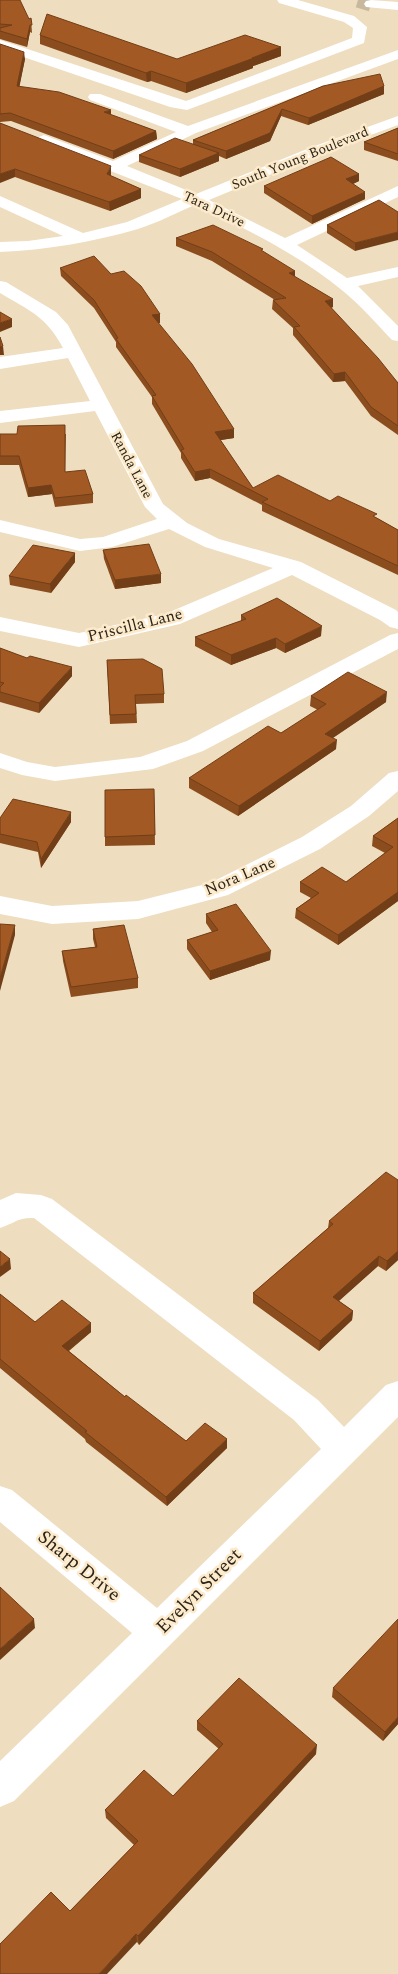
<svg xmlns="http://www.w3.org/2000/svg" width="398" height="1974" viewBox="0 0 398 1974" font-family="Spectral,serif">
<rect width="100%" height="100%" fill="#eeddbf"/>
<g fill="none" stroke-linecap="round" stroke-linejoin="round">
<path stroke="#c7b89e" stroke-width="15" stroke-dasharray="15 8" stroke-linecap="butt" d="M358,0L371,4"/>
<g fill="#fff" fill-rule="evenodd">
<path d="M277,0H298L354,16L367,27L364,43L187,110L170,107L0,49V40L186,101L352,38L353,28L344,22L279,3Z"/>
<path d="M371,0L398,2V10L366,7L364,4L366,1Z"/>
<path d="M398,50V59L196,133L127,166L196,194L312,147L398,116V125L322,153L209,200L285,238L398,186V197L297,245L347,278L398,267V277L358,286L398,326V341L392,340C376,323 361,306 343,291C299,255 247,229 195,205C176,213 157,223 138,229C93,242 46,250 0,252V242L28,241L63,236L0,207V196L83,233L127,222L182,199L39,143L36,140L39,137L44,135L113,161L176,132L90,100L88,97L90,94H100L188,126Z"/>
<path d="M0,281L6,282L56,312L68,325L163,504L187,523L219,539L301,562L396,610L398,612V629L390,627L380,620L292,575L180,624L79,647L0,631V617L79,633L165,614L273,568L205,547L169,529L112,547L80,551L0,532V520L80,539L103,537L157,519L145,507L95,411L0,423V411L90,401L68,358L0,369V357L63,348C46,316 30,311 0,293Z"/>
<path d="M398,633V649L203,751L153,769L55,781L22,775L0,768V753L27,762L55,767L140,757L187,741L390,635Z"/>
<path d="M398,771V791L369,816L320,849L228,895L138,919L52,924L0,914V896L52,906L138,901L210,883L302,837L351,806L389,773Z"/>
<path d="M16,1193L41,1195L52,1199L318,1400L344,1427L386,1385L398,1381V1417L14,1801L0,1807V1761L132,1633L0,1522V1486L12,1490L157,1608L321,1449L294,1420L34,1218C18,1217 15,1223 0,1228V1200Z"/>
</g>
</g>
<g fill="#8b4d1e">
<path d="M0,0L29,19L31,18L32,33L30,32L27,47L0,39Z"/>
<path d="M40,35L177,59L281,47V56L253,66V68L186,93L151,81L147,82L40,44Z"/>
<path d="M0,44L25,59L19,87L111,115L156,131L157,139L113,159L11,121L0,122Z"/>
<path d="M323,86H384V94L308,125L281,116L270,141L226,159L219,156V161L180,177L139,162V155L193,144V140Z"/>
<path d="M0,123L111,174V176L141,189V198L110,211L15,177Z"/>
<path d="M398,128V161L364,150V142Z"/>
<path d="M359,174V181L353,184L365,199L312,224L264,193V186Z"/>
<path d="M379,200L355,251L327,233V225Z"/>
<path d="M176,238L263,252L295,277L333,307L331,308L398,383V435L371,416L345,381L333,382L293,335V328L272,309L273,300H275L212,261L176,246Z"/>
<path d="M60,268L111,274L160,314V323H158L234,438L220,440L253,488L330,501L377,518L398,530V575L262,511V505L210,478L195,481L181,458V453L152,404V397L116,347V342L94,308L61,276Z"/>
<path d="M0,434H66L65,472L93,494V503L55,507L52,494L28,497L19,465H0Z"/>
<path d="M103,550L161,583L115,589L104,559Z"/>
<path d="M75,562L51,593L10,585L9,576Z"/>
<path d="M241,615L321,636L285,653L276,648L231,665L195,646V637L241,621Z"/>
<path d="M0,648L72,676L39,713L0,702Z"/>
<path d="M107,660L164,694V703L136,704L137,723L110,724Z"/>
<path d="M311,696L386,702L333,738L336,749L238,816L189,788V778L281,733L318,710L310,706Z"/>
<path d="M154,789L155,845L105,846V837Z"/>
<path d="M0,818L71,822L41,868L38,852L0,843Z"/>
<path d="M398,818V901L338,945L295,918L296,909L311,898L300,892V882H346L385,853L372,846L373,836Z"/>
<path d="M206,914L270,960L210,980L187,949V940L212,932L206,923Z"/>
<path d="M93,929L138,978V988L71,997L63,961L62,951L95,947L93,939Z"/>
<path d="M398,1180V1260L386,1271L378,1266L339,1301L353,1311L352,1320L319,1351L253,1303V1293L328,1228L329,1221Z"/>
<path d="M0,1294L35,1322L91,1323V1332L69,1351L125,1397L186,1441L227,1448L167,1506L86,1442L85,1439L0,1368Z"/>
<path d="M333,1688L398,1724L383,1741L332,1697Z"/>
<path d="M197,1721L316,1754L139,1945L137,1942L70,1911L134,1845L106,1818L105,1810L173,1796L219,1749L197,1730Z"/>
</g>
<g fill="#713e18">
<path d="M30,25V32L27,47V39Z"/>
<path d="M281,47V56L253,66V68L186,93V83Z"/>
<path d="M24,52L25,59L18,94L17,86Z"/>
<path d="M151,71V81L147,82L146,73Z"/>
<path d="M384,86V94L308,125L309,118Z"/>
<path d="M282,109L281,116L270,141L226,159V151Z"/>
<path d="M111,110V118L104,112Z"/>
<path d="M156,131L157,139L113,159V151Z"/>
<path d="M219,153V161L180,177V169Z"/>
<path d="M111,166V174L108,183L107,174Z"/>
<path d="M15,169V177L0,183V174Z"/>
<path d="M359,174V181L346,187V179Z"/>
<path d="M141,189V198L110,211L109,202Z"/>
<path d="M365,192V199L312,224V216Z"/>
<path d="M398,232V240L355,251V243Z"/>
<path d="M295,271V279L289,273Z"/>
<path d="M333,299V307L324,309L325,301Z"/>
<path d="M160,314V323L153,324L152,315Z"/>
<path d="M12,319V327L0,332V323Z"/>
<path d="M3,346L4,355H0V347Z"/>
<path d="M345,372V381L333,382L334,374Z"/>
<path d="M234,429V438L215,441V432Z"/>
<path d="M210,469V478L195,481V472Z"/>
<path d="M51,485L52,494L28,497V488Z"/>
<path d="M75,553V562L51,593L50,584Z"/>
<path d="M161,574V583L115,589V580Z"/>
<path d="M322,626L321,636L285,653V644Z"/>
<path d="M276,638V648L231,665V655Z"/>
<path d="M72,667V676L39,713V703Z"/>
<path d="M387,692L386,702L325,743V734Z"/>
<path d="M337,740L336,749L238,816L239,806Z"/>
<path d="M71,812V822L41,868V859Z"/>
<path d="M398,892V901L338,945V935Z"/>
<path d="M15,925V935L0,991V978Z"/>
<path d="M271,951L270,960L210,980V971Z"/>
<path d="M398,1251V1260L386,1271L387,1261Z"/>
<path d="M379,1256L378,1266L333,1306V1297Z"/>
<path d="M10,1259L11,1269L0,1277V1267Z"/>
<path d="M353,1311L352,1320L319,1351L320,1341Z"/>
<path d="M91,1323V1332L63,1355L62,1346Z"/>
<path d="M227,1439V1448L167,1506L166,1497Z"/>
<path d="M34,1619L35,1628L0,1660V1649Z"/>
<path d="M398,1717V1724L383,1741L385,1732Z"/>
<path d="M317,1745L316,1754L139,1945L138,1936Z"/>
<path d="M136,1934L137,1942L107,1974H99Z"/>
</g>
<g fill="#a25923" stroke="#713e18">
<path d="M0,0H20L29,19L31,18L32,25H30L27,39L0,31V28L12,25L0,24Z"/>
<path d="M47,14L177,59L245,35L281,47L252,58H254L186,83L151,71L146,73L40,35Z"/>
<path d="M0,44L24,52L17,86L59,92L111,110L104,112L156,131L113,151L10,113L0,114Z"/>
<path d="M380,74L384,86L309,118L282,109L270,133L226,151L193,140L323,86Z"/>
<path d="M0,123L111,166L107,174L141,189L109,202L15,169L0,174Z"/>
<path d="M398,128V154L364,142Z"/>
<path d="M175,138L219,153L180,169L139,155Z"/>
<path d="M331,157L359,174L346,179L365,192L312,216L264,186Z"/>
<path d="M379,200L398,212V232L355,243L327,225Z"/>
<path d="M213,225L263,249L261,250L295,271L289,273L333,299L325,301L378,358L398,383V426L371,407L345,372L334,374L294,327L300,326L273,300L286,298L212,252L176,238Z"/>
<path d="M94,256L111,274L124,271L141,286L160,314L152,315L192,364L234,429L215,432L253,488L278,475L330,501L338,496L377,514L373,516L398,530V566L262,502L268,499L210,469L195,472L181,450L184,449L152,396L156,395L116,339L118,338L94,300L60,268Z"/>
<path d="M0,312L12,319L0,323Z"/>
<path d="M0,337L3,346L0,347Z"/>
<path d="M65,425V472L85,470L93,494L55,498L51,485L28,488L19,456H0V434H17L18,426Z"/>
<path d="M149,544L161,574L115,580L103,550Z"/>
<path d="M33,545L75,553L50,584L9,576Z"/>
<path d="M277,598L322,626L285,644L276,638L231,655L195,637L246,619L241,615Z"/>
<path d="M0,648L27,658L30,656L72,667L39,703L0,692V687L4,683L0,682Z"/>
<path d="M143,659L162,669L164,694L135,695L136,714L110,715L107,660Z"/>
<path d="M348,672L387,692L325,734L337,740L239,806L189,778L268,726L281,733L326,704L311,696Z"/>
<path d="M154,789L155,835L105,837V790Z"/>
<path d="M13,799L71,812L41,859L37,842L0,834V818Z"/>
<path d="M398,818V892L338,935L296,909L319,893L300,882L322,867L346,882L393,847L373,836Z"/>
<path d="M236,904L271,951L210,971L187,940L218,930L206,914Z"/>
<path d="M0,924L15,925L0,978Z"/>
<path d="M124,925L138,978L71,987L62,951L97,947L93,929Z"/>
<path d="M386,1172L398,1180V1251L387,1261L379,1256L333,1297L353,1311L320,1341L253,1293L333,1224L329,1221Z"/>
<path d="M0,1251L10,1259L0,1267Z"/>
<path d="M0,1294L35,1322L62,1300L91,1323L62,1346L125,1397L126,1395L186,1441L205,1423L227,1439L166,1497L85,1432L87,1431L0,1359Z"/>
<path d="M0,1587L34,1619L0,1649Z"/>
<path d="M398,1619V1717L385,1732L333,1688Z"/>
<path d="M239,1678L317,1745L138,1936L136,1934L99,1974H0V1944L51,1892L70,1911L138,1841L105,1810L144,1770L173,1796L223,1744L197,1721Z"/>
</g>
<g text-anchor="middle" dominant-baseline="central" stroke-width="5" stroke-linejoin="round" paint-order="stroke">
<g font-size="14" fill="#2b2519" stroke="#fceacb">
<text transform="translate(300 158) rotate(-22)">South Young Boulevard</text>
<text transform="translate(214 209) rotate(25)">Tara Drive</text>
<text transform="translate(132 465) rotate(62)">Randa Lane</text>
</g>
<g font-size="16" fill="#2b2519" stroke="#fceacb">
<text transform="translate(135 625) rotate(-14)">Priscilla Lane</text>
<text transform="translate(240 876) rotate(-23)">Nora Lane</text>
</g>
<g font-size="19" fill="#2b2519" stroke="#fceacb">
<text transform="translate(79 1566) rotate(39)">Sharp Drive</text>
<text transform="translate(199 1591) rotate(-45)">Evelyn Street</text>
</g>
</g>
</svg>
